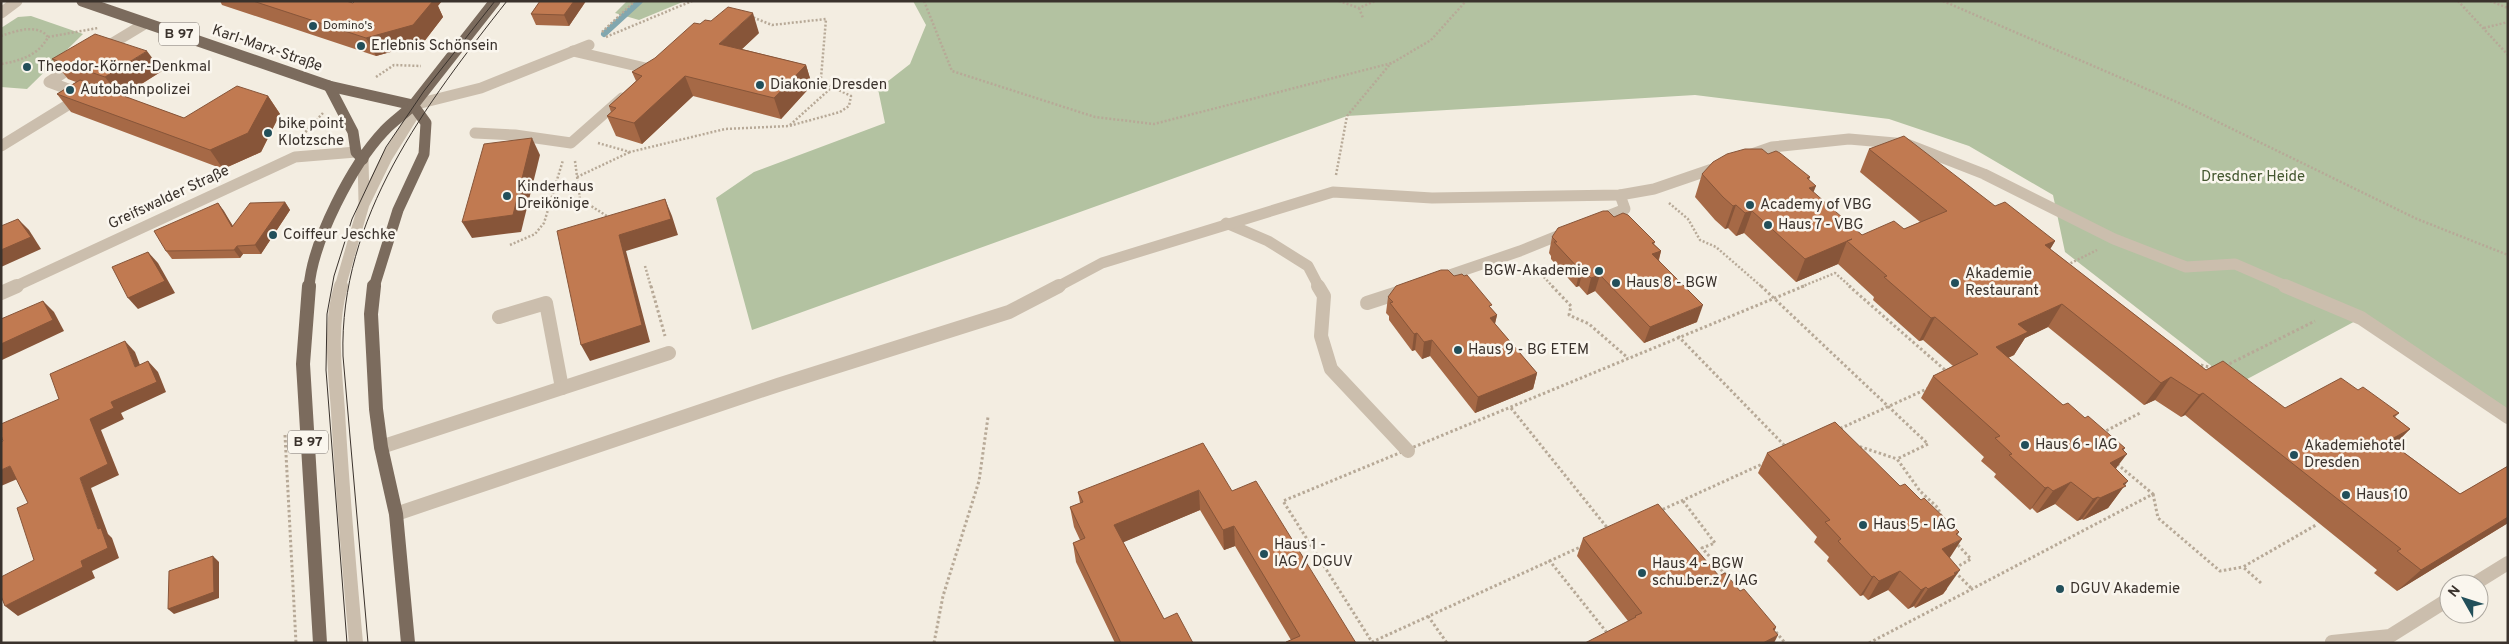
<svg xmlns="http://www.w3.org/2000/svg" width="2509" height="644" viewBox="0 0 2509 644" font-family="Overpass,sans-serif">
<rect width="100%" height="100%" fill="#f3ede1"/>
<g fill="#b3c2a1">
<path d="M627,1H685L639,20L615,13Z"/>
<path d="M913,1H2508V417L2361,318L2236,385L2065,252L2053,195L1969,146L1889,119L1695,95L1347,116L752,330L716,198L754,172L885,123L878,89L910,64L926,25Z"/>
<path d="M31,16L83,34L27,89L1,87V28L18,17Z"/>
</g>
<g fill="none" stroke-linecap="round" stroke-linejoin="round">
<path stroke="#81a7af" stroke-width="6" d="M604,34L640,1"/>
<g stroke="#b7a997" stroke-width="2.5" stroke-dasharray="2 2" stroke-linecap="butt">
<path d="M924,1L952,71L1095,117L1154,124L1392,63L1431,40L1466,1"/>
<path d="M1339,1L1359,8L1375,1"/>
<path d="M1943,1L2179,103L2417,219L2508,255"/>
<path d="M2458,1L2508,55"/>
<path d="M2490,1L2508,8"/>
<path d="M1359,8L1363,18"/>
<path d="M2484,28L2508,22"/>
<path d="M602,32L635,1"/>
<path d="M1,36C16,31 37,23 48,37C39,55 20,61 1,64"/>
<path d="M48,37L98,28"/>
<path d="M606,37L692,1"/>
<path d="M376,77L394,65L421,66"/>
<path d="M790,125L831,88"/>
<path d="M300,138L323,113"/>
<path d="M598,143L630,152L725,129L789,126L840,112L849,106L851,96L828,85L821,78L826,19L772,25L752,17"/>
<path d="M575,161L580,199L610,218"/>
<path d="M1336,175L1347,116L1391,63"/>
<path d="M577,177L630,152"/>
<path d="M1669,203L1688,219L1700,240L1716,247L1762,287"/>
<path d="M510,245L535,234L544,223L563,160"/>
<path d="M1533,265L1553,287"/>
<path d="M2067,265L2097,250"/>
<path d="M645,266L651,287"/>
<path d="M1801,287L1835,273L1851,287"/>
</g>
<g stroke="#b7a997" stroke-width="3" stroke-dasharray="2.5 2.5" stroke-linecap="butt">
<path d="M651,286L665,336"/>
<path d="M1552,286L1571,306L1569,315L1589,324L1628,358"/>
<path d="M1761,286L1928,444L1897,459"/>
<path d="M1804,286L1283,501L1372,642L1953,377L1849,286"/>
<path d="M1678,336L1786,447"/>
<path d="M2196,364L2214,368"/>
<path d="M2225,366L2315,321"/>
<path d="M1511,408L1609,530"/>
<path d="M2102,433L2140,413"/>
<path d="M285,435L296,643"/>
<path d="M1855,445L1897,459L1920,491L1938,508L1942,518"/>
<path d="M2153,494L2158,518L2220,571L2243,567"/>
<path d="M1683,501L1715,543L1702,548L1726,575"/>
<path d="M1549,560L1608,634"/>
<path d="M1955,568L1971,559L1956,543"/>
<path d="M1955,572L1972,589"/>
<path d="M2261,583L2243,567L2316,525"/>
<path d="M1428,616L1447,643"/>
<path d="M1776,632L1785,643"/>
<path d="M934,643L943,596L979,481L988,417"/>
<path d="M1869,643L2153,494L2116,463"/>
</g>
<g stroke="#cbbead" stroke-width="11">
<path d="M1,13L17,1"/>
<path d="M103,49L146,23"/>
<path d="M573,51L654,70"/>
<path d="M475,133L515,135L571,143L622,98"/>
<path d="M1,146L84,95L49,82L77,64"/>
<path d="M1749,155L1772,147L1849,139L1907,144L1984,174L2114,239L2186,267L2235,264L2288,287"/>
<path d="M363,159L364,201"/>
<path d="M1597,220L1625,209L1620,195"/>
<path d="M1226,223L1268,241L1308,266L1319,287"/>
<path d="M1438,279L1520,251L1567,232"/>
<path d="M14,287L295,157L356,152"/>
<path d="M340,287L364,204L387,157L412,117L413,105L481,88L589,45"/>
<path d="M1057,287L1102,263L1333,192L1432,198L1620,195L1654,189L1721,166"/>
</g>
<g stroke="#cbbead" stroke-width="14">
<path d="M341,286C329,326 335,370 338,411C342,488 349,566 356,643"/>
<path d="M1318,286L1324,296L1321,336L1331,369L1408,451"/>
<path d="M2285,286L2361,318L2508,417"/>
<path d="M1,293L17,286"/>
<path d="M1367,303L1404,291"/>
<path d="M499,317L546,303L562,388"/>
<path d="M381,447L669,353"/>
<path d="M396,514L778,385L1009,312L1059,286"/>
<path d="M2474,584L2508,563"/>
<path d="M2332,642L2390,636L2449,599"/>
</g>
<g stroke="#7b6b5d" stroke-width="11">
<path d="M82,1L329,86L413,105"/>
<path d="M329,86L353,132L356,152L363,159"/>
<path d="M309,287C313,240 352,165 384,131C393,121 406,113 415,103C442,69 468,35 495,1"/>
<path d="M374,287L398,210L424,154L426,123L413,105"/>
</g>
<g stroke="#7b6b5d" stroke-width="14">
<path d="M309,286L303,364L320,643"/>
<path d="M374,286L371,314L376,409L381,447L396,514L408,643"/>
</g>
<g stroke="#3a322c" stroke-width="1">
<path d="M347,643L326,370L327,314L334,276L352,219L386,147L424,91L495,1"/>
<path d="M368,643L343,356C339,217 426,104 507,1"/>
</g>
</g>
<g fill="#a66946">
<path d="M220,1H346L353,3L438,6L443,17L423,43L376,56L222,5Z"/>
<path d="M540,1H586L569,26L536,25L531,14Z"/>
<path d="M759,33L742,49L806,65L812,85L781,119L693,96L642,144L616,136L607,116L611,112L609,106L636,81L632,72Z"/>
<path d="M52,59L162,71L123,96L184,118L268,96L280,114L261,152L223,169L71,112L57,94L76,82L68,79Z"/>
<path d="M1869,149L1995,206L2055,241L2050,249L2206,370L2285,408L2358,390L2399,413L2395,417L2410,429L2394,445L2460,494L2508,466V523L2397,591L2374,573L2377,570L2185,415L2181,417L2155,400L2144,405L2048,327L2025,338L2014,355L2008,358L2063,405L2123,450L2116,469L2125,485L2108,508L2083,520L2082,519L2077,521L2055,504L2037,513L2032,508L2030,510L1994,477L1996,474L1981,461L1984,457L1921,398L1933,376L1953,366L1923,340L1919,341L1873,300L1874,297L1838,264L1796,282L1744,233L1736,236L1728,228L1725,229L1715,220L1695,197L1702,174L1768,154L1810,177L1809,180L1813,193L1862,235L1904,229L1920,222L1860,172Z"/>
<path d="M285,202L290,210L261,254H243L240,258L172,259L166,251L218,203L233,226Z"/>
<path d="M1614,217L1655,242L1654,244L1661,251L1659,260L1697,322L1644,343L1595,291L1587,295L1579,286L1576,287L1551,259V256L1549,253L1552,237Z"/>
<path d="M1454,276L1491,309L1497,315L1495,324L1537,373L1533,389L1475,413L1430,356L1422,359L1415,350L1412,351L1389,320V316L1386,313L1388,297Z"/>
<path d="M1767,453L1900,486L1957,535L1949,557L1947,589L1943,594L1915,608L1914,606L1908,609L1888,590L1868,600L1863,595L1860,596L1827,561L1829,557L1814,542L1817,537L1758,473Z"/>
<path d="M1232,491L1356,643L1291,640L1235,546L1224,550L1200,510L1123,542L1164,619L1193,643H1115L1076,562L1073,543L1080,540L1074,527L1070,507L1080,503L1078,492Z"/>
<path d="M1583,538L1719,576L1740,591L1776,627L1775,630L1628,621L1577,556Z"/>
</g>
<g fill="#875539">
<path d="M421,1H442L438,6L443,17L423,43L376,56L366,38Z"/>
<path d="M574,1H586L569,26L564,15Z"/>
<path d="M753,13L759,33L726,64L719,44Z"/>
<path d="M147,51L162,71L120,97L105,77Z"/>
<path d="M806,65L812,85L781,119L774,98Z"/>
<path d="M685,76L693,96L642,144L634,123Z"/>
<path d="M268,96L280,114L261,152L223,169L210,150Z"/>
<path d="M532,138L540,155L521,232L472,238L462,222Z"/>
<path d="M1816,186L1807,208L1809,188Z"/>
<path d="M665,199L672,216L678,235L626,251L650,342L590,361L581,345L619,235Z"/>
<path d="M285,202L290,210L261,254L255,245Z"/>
<path d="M218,203L224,211L238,235L232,227Z"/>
<path d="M1736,205L1728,228L1725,229L1733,206Z"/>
<path d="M1752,211L1744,233L1736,236L1745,213Z"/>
<path d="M18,219L29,230L41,249L1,267V250Z"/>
<path d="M1847,241L1838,264L1796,282L1805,259Z"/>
<path d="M2055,241L2042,263L2045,245Z"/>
<path d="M237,246L243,254L240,258L234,250Z"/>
<path d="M1661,251L1656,268L1652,254Z"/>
<path d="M148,252L158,263L175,293L138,309L128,298Z"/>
<path d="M1580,270H1583L1579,286L1576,287Z"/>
<path d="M1600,275L1595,291L1587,295L1591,278Z"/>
<path d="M43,301L54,312L64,331L2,360L1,359V344Z"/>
<path d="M2062,304L2048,327L2025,338L2014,355L1982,370L1996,347L2018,324Z"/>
<path d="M1703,305L1697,322L1644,343L1650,327Z"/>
<path d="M1497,315L1493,331L1490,318Z"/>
<path d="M1935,317L1923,340L1919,341L1931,318Z"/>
<path d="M1417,333L1415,350L1412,351L1414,334Z"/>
<path d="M1432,340L1430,356L1422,359L1424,342Z"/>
<path d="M125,341L135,352L145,378L135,367Z"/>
<path d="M148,361L158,372L166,392L121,413L124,419L101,430L119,475L91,488L108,534L112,538L119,558L92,571L95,578L18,616L5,606L81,561L98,529L80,478L90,419L111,402Z"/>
<path d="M1537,373L1533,389L1475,413L1478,397Z"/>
<path d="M2171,377L2155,400L2144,405L2161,383Z"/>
<path d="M2203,393L2185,415L2181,417L2199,395Z"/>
<path d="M2410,429L2388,451V441Z"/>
<path d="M2125,448L2116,459L2127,454L2110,476V463L2122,449Z"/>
<path d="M10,466L22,477L1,486V470Z"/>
<path d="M2128,481L2108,508L2083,520L2100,498Z"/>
<path d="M2071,482L2055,504L2037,513L2053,491Z"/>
<path d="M2048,487L2032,508L2030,510L2045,488Z"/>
<path d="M1199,490L1200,510L1117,545L1114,525Z"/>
<path d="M2098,497L2082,519L2077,521L2093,499Z"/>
<path d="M2508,517V523L2397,591L2421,570Z"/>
<path d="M1234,526L1235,546L1224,550L1223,530Z"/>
<path d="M1959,532L1951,545L1962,539L1949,559L1942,549L1956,534Z"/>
<path d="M213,556L219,562V598L174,614L168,609Z"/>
<path d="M1960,570L1943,594L1915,608L1928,589Z"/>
<path d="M1900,571L1888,590L1868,600L1879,581Z"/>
<path d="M1874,576L1863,595L1860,596L1872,577Z"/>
<path d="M1926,587L1914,606L1908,609L1921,590Z"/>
<path d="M1776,627L1770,639L1778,635L1774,643H1763L1773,629Z"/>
</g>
<g fill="#c17a51" stroke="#875539">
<path d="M253,1H346L353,3L355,1H433L413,25L366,38Z"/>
<path d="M540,1H574L564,15L531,14Z"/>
<path d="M728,7L753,13L719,44L806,65L774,98L685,76L634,123L607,116L616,108L609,106L642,76L632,72L655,58L694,23L700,24L705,20L711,21Z"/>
<path d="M95,34L147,51L105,77L52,59Z"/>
<path d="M80,80L184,118L237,86L268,96L248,133L210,150L57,94Z"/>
<path d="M1904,136L1995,206L2005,202L2055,241L2045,245L2206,370L2223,361L2285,408L2341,378L2358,390L2363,387L2399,413L2393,416L2410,429L2388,441L2460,494L2508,466V517L2421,570L2397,551L2401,549L2203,393L2199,395L2171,377L2161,383L2062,304L2018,324L2028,332L1996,347L2063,405L2068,403L2085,418L2088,416L2125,448L2122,449L2127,454L2110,463L2128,481L2123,484L2126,486L2100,498L2098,497L2093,499L2071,482L2053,491L2048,487L2045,488L2009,455L2012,454L1995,438L2000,436L1933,376L1978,354L1935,317L1931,318L1884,277L1887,276L1847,241L1852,239L1805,259L1752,211L1745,213L1736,205L1733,206L1723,197L1702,174L1713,162L1727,154L1745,149H1762L1768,154L1776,151L1780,153L1810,177L1807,178L1816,186L1809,188L1862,235L1894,221L1904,229L1947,211L1869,149Z"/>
<path d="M532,138L513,215L462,222L484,144Z"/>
<path d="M665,199L671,219L619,235L642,325L581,345L557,231Z"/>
<path d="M285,202L255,245L237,246L234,250L166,251L154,231L218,203L232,227L250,203Z"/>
<path d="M1603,211H1608L1614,217L1623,213L1628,215L1655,242L1652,243L1661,251L1652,254L1703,305L1650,327L1600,275L1591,278L1583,270H1580L1554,242H1557L1552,237L1558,228Z"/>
<path d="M18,219L31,237L1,250V226Z"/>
<path d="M148,252L165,281L128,298L112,267Z"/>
<path d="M1441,270H1448L1454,276L1462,274L1464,276L1467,275L1492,305L1489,306L1497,315L1490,318L1537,373L1478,397L1432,340L1424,342L1417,333L1414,334L1390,303L1393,302L1388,297L1396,286Z"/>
<path d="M43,301L53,320L1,344V319Z"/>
<path d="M125,341L135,367L148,361L157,382L111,402L114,408L90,419L108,464L80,478L98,529L101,528L108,548L81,561L83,567L5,606L1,596V577L34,560L17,508L28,503L10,466L1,470V442L3,441L1,435V424L59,399L50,374Z"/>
<path d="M1835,422L1900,486L1905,484L1921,500L1924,498L1959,532L1956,534L1962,539L1942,549L1960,570L1954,573L1956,574L1928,589L1926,587L1921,590L1900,571L1879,581L1874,576L1872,577L1838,541L1841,539L1825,522L1830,520L1767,453Z"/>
<path d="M1203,443L1232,491L1256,481L1356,643H1287L1286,642L1300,636L1234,526L1223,530L1199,490L1114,525L1164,619L1177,613L1193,643H1121L1073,543L1085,538L1070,507L1083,502L1078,492Z"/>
<path d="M1658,504L1719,576L1725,573L1740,591L1744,589L1776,627L1773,629L1778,635L1763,643H1585L1636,617L1635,616L1642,613L1583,538Z"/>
<path d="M213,556L214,592L168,609L169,571Z"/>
</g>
<g fill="#224f5a" stroke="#faf6ee" stroke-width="2">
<circle cx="313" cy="26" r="5"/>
<circle cx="361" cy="46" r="5"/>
<circle cx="27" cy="67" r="5"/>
<circle cx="760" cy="85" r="5"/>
<circle cx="70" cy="90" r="5"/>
<circle cx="268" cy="133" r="5"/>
<circle cx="507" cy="196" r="5"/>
<circle cx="1750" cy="205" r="5"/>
<circle cx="1768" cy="225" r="5"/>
<circle cx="273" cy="235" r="5"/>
<circle cx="1599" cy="271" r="5"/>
<circle cx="1616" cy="283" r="5"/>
<circle cx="1955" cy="283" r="5"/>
<circle cx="1458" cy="350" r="5"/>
<circle cx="2025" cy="445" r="5"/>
<circle cx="2294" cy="455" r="5"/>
<circle cx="2346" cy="495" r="5"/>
<circle cx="1863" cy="525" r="5"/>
<circle cx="1264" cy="554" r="5"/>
<circle cx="1642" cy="573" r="5"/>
<circle cx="2060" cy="589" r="5"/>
</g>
<g text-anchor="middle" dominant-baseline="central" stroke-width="5" stroke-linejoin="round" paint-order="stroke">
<g font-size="12" fill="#3a322c" stroke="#faf6ee" text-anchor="start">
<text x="323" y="26">Domino's</text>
</g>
<g fill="#faf6ee" stroke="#746d66" stroke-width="1">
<rect x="159" y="22.5" width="40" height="23" rx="4"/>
<rect x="288" y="430.5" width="40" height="23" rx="4"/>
</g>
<g font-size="14" font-weight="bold" fill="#3a322c">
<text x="179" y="34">B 97</text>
<text x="308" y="442">B 97</text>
</g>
<g font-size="15" fill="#3a322c" stroke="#faf6ee" text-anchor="start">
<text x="371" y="46">Erlebnis Schönsein</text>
<text x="37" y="67">Theodor-Körner-Denkmal</text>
<text x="770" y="85">Diakonie Dresden</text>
<text x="80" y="90">Autobahnpolizei</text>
<text x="278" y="124">bike point<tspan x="278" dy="17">Klotzsche</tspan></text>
<text x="517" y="187">Kinderhaus<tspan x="517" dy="17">Dreikönige</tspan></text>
<text x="1760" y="205">Academy of VBG</text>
<text x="1778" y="225">Haus 7 - VBG</text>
<text x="283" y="235">Coiffeur Jeschke</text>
<text x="1589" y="271" text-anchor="end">BGW-Akademie</text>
<text x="1965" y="274">Akademie<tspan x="1965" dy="17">Restaurant</tspan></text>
<text x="1626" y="283">Haus 8 - BGW</text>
<text x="1468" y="350">Haus 9 - BG ETEM</text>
<text x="2035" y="445">Haus 6 - IAG</text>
<text x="2304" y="446">Akademiehotel<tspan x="2304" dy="17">Dresden</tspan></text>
<text x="2356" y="495">Haus 10</text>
<text x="1873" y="525">Haus 5 - IAG</text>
<text x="1274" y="545">Haus 1 -<tspan x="1274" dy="17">IAG / DGUV</tspan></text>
<text x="1652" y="564">Haus 4 - BGW<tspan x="1652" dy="17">schu.ber.z / IAG</tspan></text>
<text x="2070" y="589">DGUV Akademie</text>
</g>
<g font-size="15" fill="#3a322c" stroke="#faf6ee">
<text transform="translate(267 49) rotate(19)">Karl-Marx-Straße</text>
<text transform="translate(169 198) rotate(-25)">Greifswalder Straße</text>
</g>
<g font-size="15" fill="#445730" stroke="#faf6ee">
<text x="2253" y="177">Dresdner Heide</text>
</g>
</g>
<rect width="2509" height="644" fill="none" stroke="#3a322c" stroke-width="5"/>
<g transform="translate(2464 599) rotate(309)"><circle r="24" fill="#faf6ee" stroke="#ada8a0"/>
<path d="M0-4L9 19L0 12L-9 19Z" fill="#224f5a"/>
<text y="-8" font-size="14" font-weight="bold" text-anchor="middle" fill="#3a322c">N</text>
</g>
</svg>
